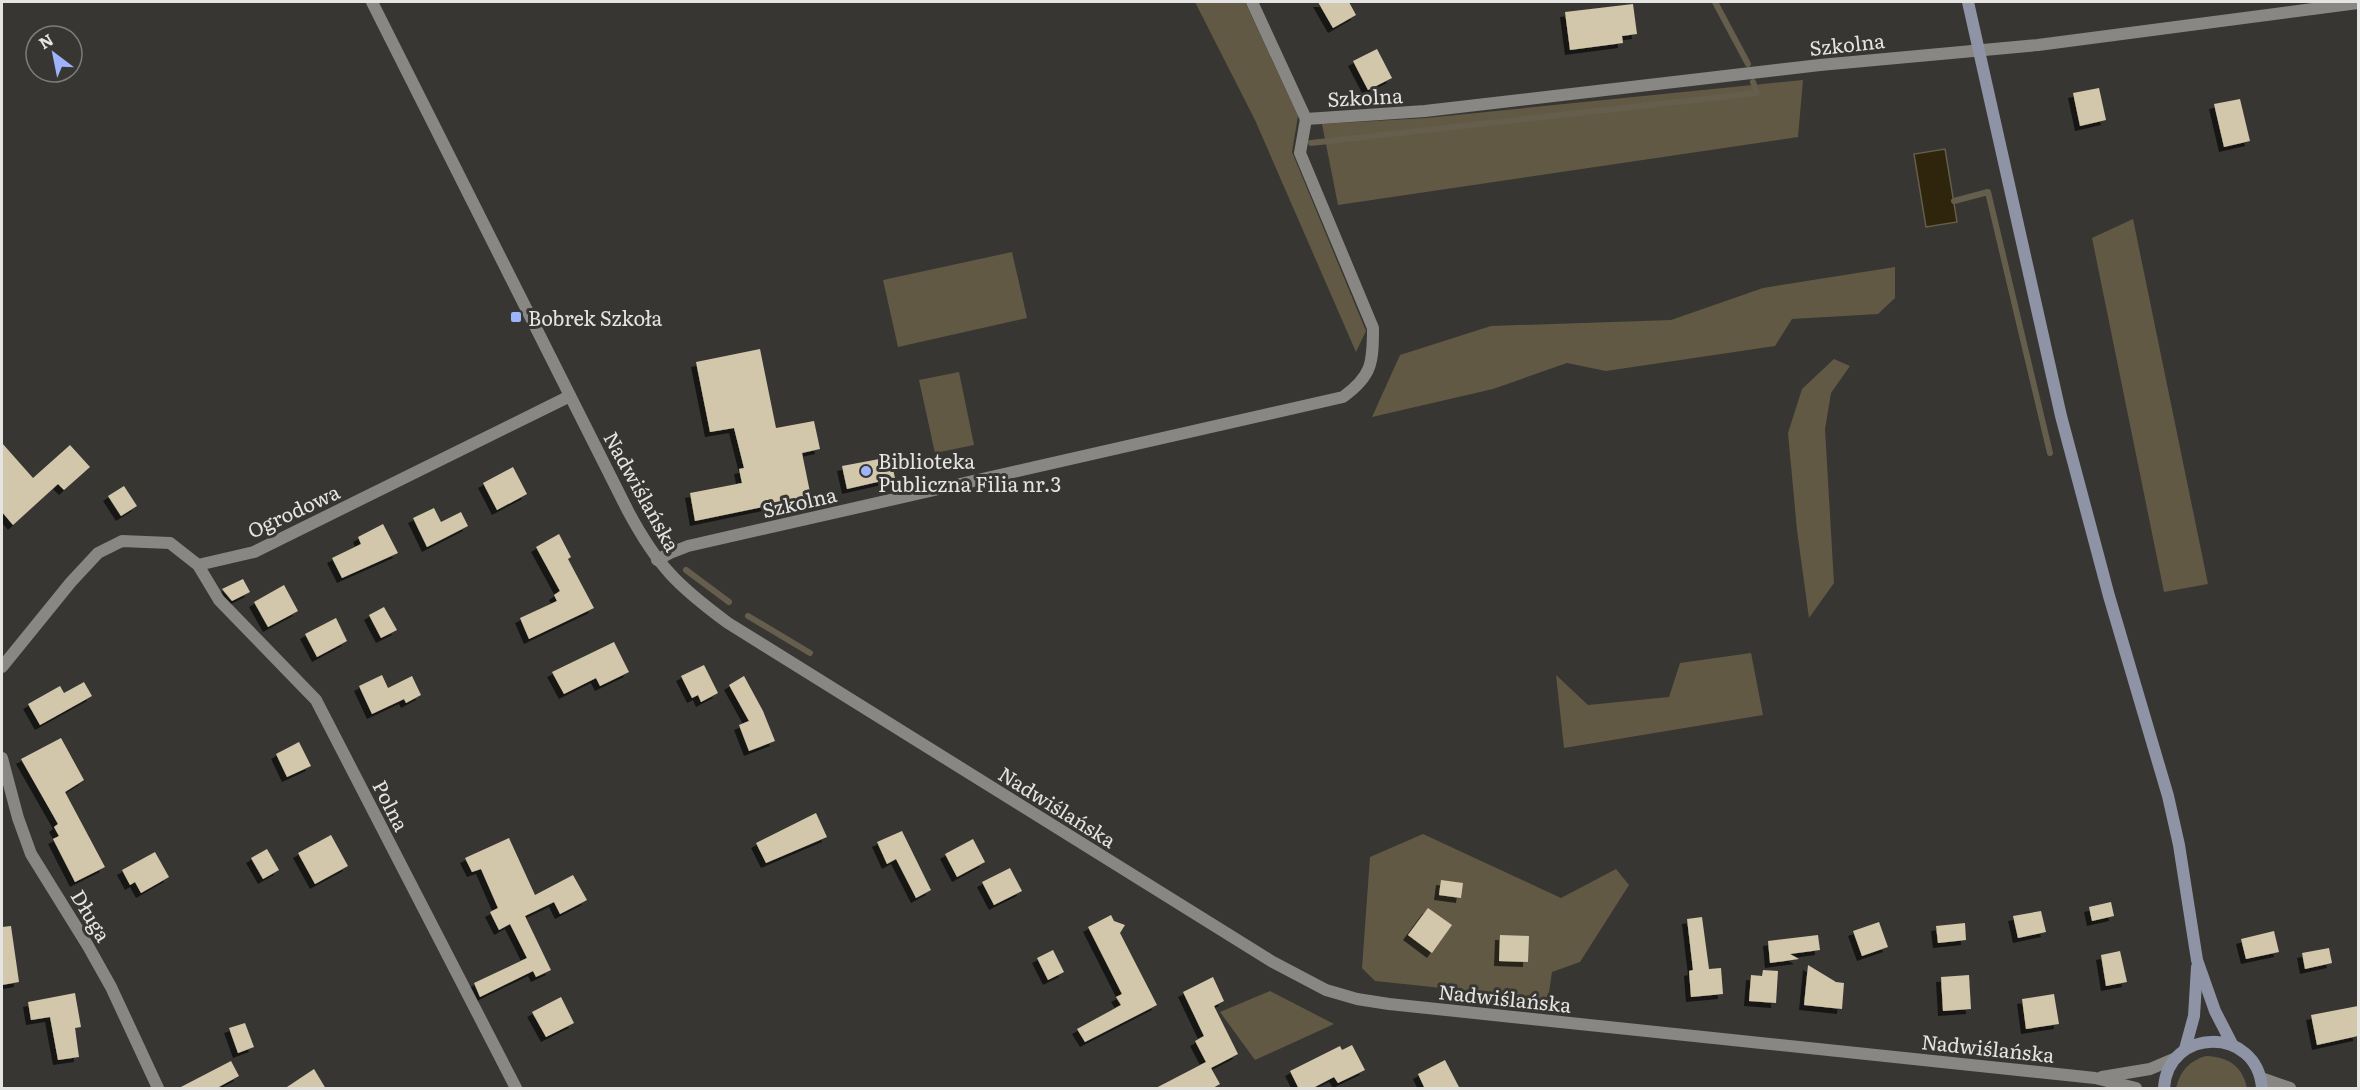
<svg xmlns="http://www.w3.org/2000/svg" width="2360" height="1090" viewBox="0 0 2360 1090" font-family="Literata,serif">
<defs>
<filter id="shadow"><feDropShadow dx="-5" dy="5" stdDeviation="0" flood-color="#0009"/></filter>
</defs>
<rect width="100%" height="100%" fill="#373633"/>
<g fill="#615943">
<path d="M1195,2H1245L1298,116L1292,152L1366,331L1356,352L1255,120Z"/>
<path d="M1803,80L1798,137L1338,205L1322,124L1426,118Z"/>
<path d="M2133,219L2208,584L2164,592L2092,238Z"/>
<path d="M1012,252L1027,318L898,347L883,280Z"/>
<path d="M1895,267V298L1878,314L1792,319L1775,346L1606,371L1567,363L1493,389L1372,417L1400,355L1491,326L1671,320L1763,288Z"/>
<path d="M1834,359L1850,366L1831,393L1825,429L1834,583L1809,618L1797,530L1788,433L1802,389Z"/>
<path d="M959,372L974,445L935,453L919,380Z"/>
<path d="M1751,653L1763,715L1564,748L1556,675L1588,705L1669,697L1680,663Z"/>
<path d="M1423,834L1561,898L1616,869L1629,885L1580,962L1552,972L1548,999L1375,981L1362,968L1370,857Z"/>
<path d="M1270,991L1334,1024L1255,1060L1220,1012Z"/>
<path d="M2206,1056C2229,1057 2242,1066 2247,1088H2176C2180,1071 2189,1061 2206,1056Z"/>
</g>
<path fill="#2e250c" stroke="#655e4c" stroke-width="1.5" d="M1945,149L1957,222L1926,227L1914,154Z"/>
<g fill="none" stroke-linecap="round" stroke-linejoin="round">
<g stroke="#655e4c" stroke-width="6">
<path d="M1715,2L1748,64"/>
<path d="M1311,143L1757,93L1753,82"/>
<path d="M1954,201L1988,192L2050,453"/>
<path d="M686,570L729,602"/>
<path d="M748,616L810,653"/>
</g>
</g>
<g fill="#d2c7aa" filter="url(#shadow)">
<path d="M1318,2H1349L1356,15L1333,28Z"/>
<path d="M1633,4L1637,34L1622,36L1623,43L1570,50L1565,12Z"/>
<path d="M1377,49L1392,78L1368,90L1353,61Z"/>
<path d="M2099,88L2106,120L2080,126L2073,93Z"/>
<path d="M2240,99L2250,141L2224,147L2214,104Z"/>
<path d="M760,349L776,428L814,421L820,449L802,453L811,497L695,521L690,493L742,483L739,469L744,468L734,428L710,432L696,362Z"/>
<path d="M2,443L33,478L70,445L90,467L64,490L58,484L13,525L2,512Z"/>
<path d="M890,457L895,478L847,489L842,466Z"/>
<path d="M513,467L527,494L497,510L483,483Z"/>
<path d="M124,486L137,506L121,516L108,496Z"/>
<path d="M434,508L441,522L461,512L468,526L427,547L413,518Z"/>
<path d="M383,524L398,553L342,578L332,558L361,544L358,537Z"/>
<path d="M559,534L571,557L568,559L594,608L529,639L520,618L557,601L554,595L560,591L536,547Z"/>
<path d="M243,579L250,592L232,601L222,589Z"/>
<path d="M284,585L298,611L268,627L254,602Z"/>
<path d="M384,607L397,630L381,638L369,615Z"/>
<path d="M336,618L347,641L317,657L305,634Z"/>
<path d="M614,642L629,672L600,686L596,678L564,694L552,672Z"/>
<path d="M704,665L718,693L701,702L698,695L692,698L681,676Z"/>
<path d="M382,675L388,688L412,676L421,695L406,703L404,699L372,714L359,686Z"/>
<path d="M744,676L763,711L775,741L749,751L739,725L749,721L729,685Z"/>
<path d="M84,682L92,696L40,725L28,704L60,686L64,693Z"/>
<path d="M61,738L84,780L65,792L105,867L75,882L53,839L59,836L54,827L58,824L21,759Z"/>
<path d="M299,742L311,766L287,777L276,754Z"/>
<path d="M816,813L827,837L766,863L756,843Z"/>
<path d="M902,831L931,890L916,898L896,859L887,864L877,842Z"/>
<path d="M331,835L348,866L315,884L298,853Z"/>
<path d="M509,838L535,895L573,875L587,900L560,914L554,902L525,916L551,970L536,977L533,971L480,997L474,983L527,958L510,924L499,930L490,912L498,908L481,869L472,872L465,858Z"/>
<path d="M973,839L985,862L957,877L945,854Z"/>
<path d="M267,849L279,870L263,879L251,858Z"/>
<path d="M155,852L169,877L141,893L135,882L130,885L122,870Z"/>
<path d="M1010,868L1022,891L994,905L982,882Z"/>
<path d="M1441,880L1463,883L1461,898L1439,895Z"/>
<path d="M2111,902L2114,916L2092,921L2089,907Z"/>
<path d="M1428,908L1452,925L1432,953L1408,935Z"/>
<path d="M2041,911L2046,932L2018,938L2013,916Z"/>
<path d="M1111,915L1114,921L1125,925L1120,933L1157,1005L1085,1042L1077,1029L1121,1005L1116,997L1122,994L1088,927Z"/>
<path d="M1702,917L1709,969L1721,968L1723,994L1691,997L1689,971L1693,970L1687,919Z"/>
<path d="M1879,922L1888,947L1862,956L1853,931Z"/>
<path d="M1965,923L1966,940L1938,943L1936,926Z"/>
<path d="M11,926L19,982L2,985V927Z"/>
<path d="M2274,931L2279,952L2246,959L2241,939Z"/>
<path d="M1500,935L1529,936L1528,962L1499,961Z"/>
<path d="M1818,935L1820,950L1790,954L1799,959L1770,963L1768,941Z"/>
<path d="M2329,948L2332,963L2305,969L2302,953Z"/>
<path d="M1053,950L1064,972L1048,980L1037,958Z"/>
<path d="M2120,951L2127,982L2106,986L2101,955Z"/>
<path d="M1808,965L1836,982L1844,983L1842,1009L1804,1005Z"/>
<path d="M1763,970L1778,971L1776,1003L1749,1001L1751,975L1762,976Z"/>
<path d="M1969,975L1971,1009L1943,1011L1941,977Z"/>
<path d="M1213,977L1224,1001L1214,1006L1238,1054L1211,1068L1220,1084L1211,1089H1154L1206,1062L1195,1041L1204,1036L1183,992Z"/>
<path d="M75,993L81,1027L75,1028L79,1057L58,1060L50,1017L31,1020L28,1002Z"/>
<path d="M2054,994L2059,1024L2026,1029L2022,999Z"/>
<path d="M561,997L574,1023L546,1037L532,1012Z"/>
<path d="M2358,1006V1036L2317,1045L2311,1015Z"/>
<path d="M245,1023L254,1047L238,1053L229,1028Z"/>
<path d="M1352,1045L1365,1070L1338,1083L1334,1077L1311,1089H1299L1290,1071L1340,1046L1342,1050Z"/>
<path d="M1445,1060L1460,1089H1425L1418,1074Z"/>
<path d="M231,1061L239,1076L215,1089H177Z"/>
<path d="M314,1069L326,1089H284Z"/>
</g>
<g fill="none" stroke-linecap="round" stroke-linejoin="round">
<g stroke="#888783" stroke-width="12">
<path d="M372,2L628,511C658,567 678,586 728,623L1271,961L1326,990L1357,999L1389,1004L2095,1078L2136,1088"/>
<path d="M1252,2L1306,119"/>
<path d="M1306,119L1425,111L1820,65L2038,45L2358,3"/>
<path d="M657,560L670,553L688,546L1343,397C1372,376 1373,363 1373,328L1300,153L1306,119"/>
<path d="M198,565L254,552L570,396"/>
<path d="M2,667L71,582L98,553L122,541L170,543L198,565L219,600L316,700L516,1088"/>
<path d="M2,758L18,818L31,854L88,946L111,987L158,1088"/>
<path d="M2102,1077L2150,1069L2176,1058"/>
</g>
<path stroke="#888783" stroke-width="12" d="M2261,1078L2290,1088"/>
<g stroke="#8e94a5" stroke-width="12">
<path d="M1968,2L2061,416L2109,596L2168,796L2179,845L2197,960L2215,1011L2232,1044"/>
<path d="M2185,1049L2194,1016L2197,967"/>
<path d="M2164,1088C2168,1027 2257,1026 2262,1088"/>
</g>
</g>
<g fill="#9db4fd" stroke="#373633" stroke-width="2">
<rect x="510" y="311" width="12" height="12" rx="3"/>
<circle cx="866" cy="471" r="6"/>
</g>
<g text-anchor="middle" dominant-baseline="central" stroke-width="6" stroke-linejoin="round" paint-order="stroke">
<g font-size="20" fill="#e4e4e2" stroke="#373633">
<text transform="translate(1847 43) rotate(-6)">Szkolna</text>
<text transform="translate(1365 96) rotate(-3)">Szkolna</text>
<text transform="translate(643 491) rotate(61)">Nadwiślańska</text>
<text transform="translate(799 501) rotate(-13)">Szkolna</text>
<text transform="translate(293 510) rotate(-25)">Ogrodowa</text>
<text transform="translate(392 805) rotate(63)">Polna</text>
<text transform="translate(1058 806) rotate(32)">Nadwiślańska</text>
<text transform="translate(92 915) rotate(59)">Długa</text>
<text transform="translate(1505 997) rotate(6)">Nadwiślańska</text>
<text transform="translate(1988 1047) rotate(6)">Nadwiślańska</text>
</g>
<g font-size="20" fill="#e4e4e2" stroke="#373633" text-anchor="start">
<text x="528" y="317">Bobrek Szkoła</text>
<text x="878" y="460">Biblioteka<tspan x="878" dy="23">Publiczna Filia nr.3</tspan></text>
</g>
</g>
<rect width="2360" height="1090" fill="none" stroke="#e4e4e2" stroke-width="6"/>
<g transform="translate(54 54) rotate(328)"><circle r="28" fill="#373633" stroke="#7c7c79" stroke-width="1.5"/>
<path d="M0-4.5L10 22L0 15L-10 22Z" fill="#9db4fd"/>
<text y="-9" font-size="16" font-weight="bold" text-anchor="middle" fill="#e4e4e2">N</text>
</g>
</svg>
